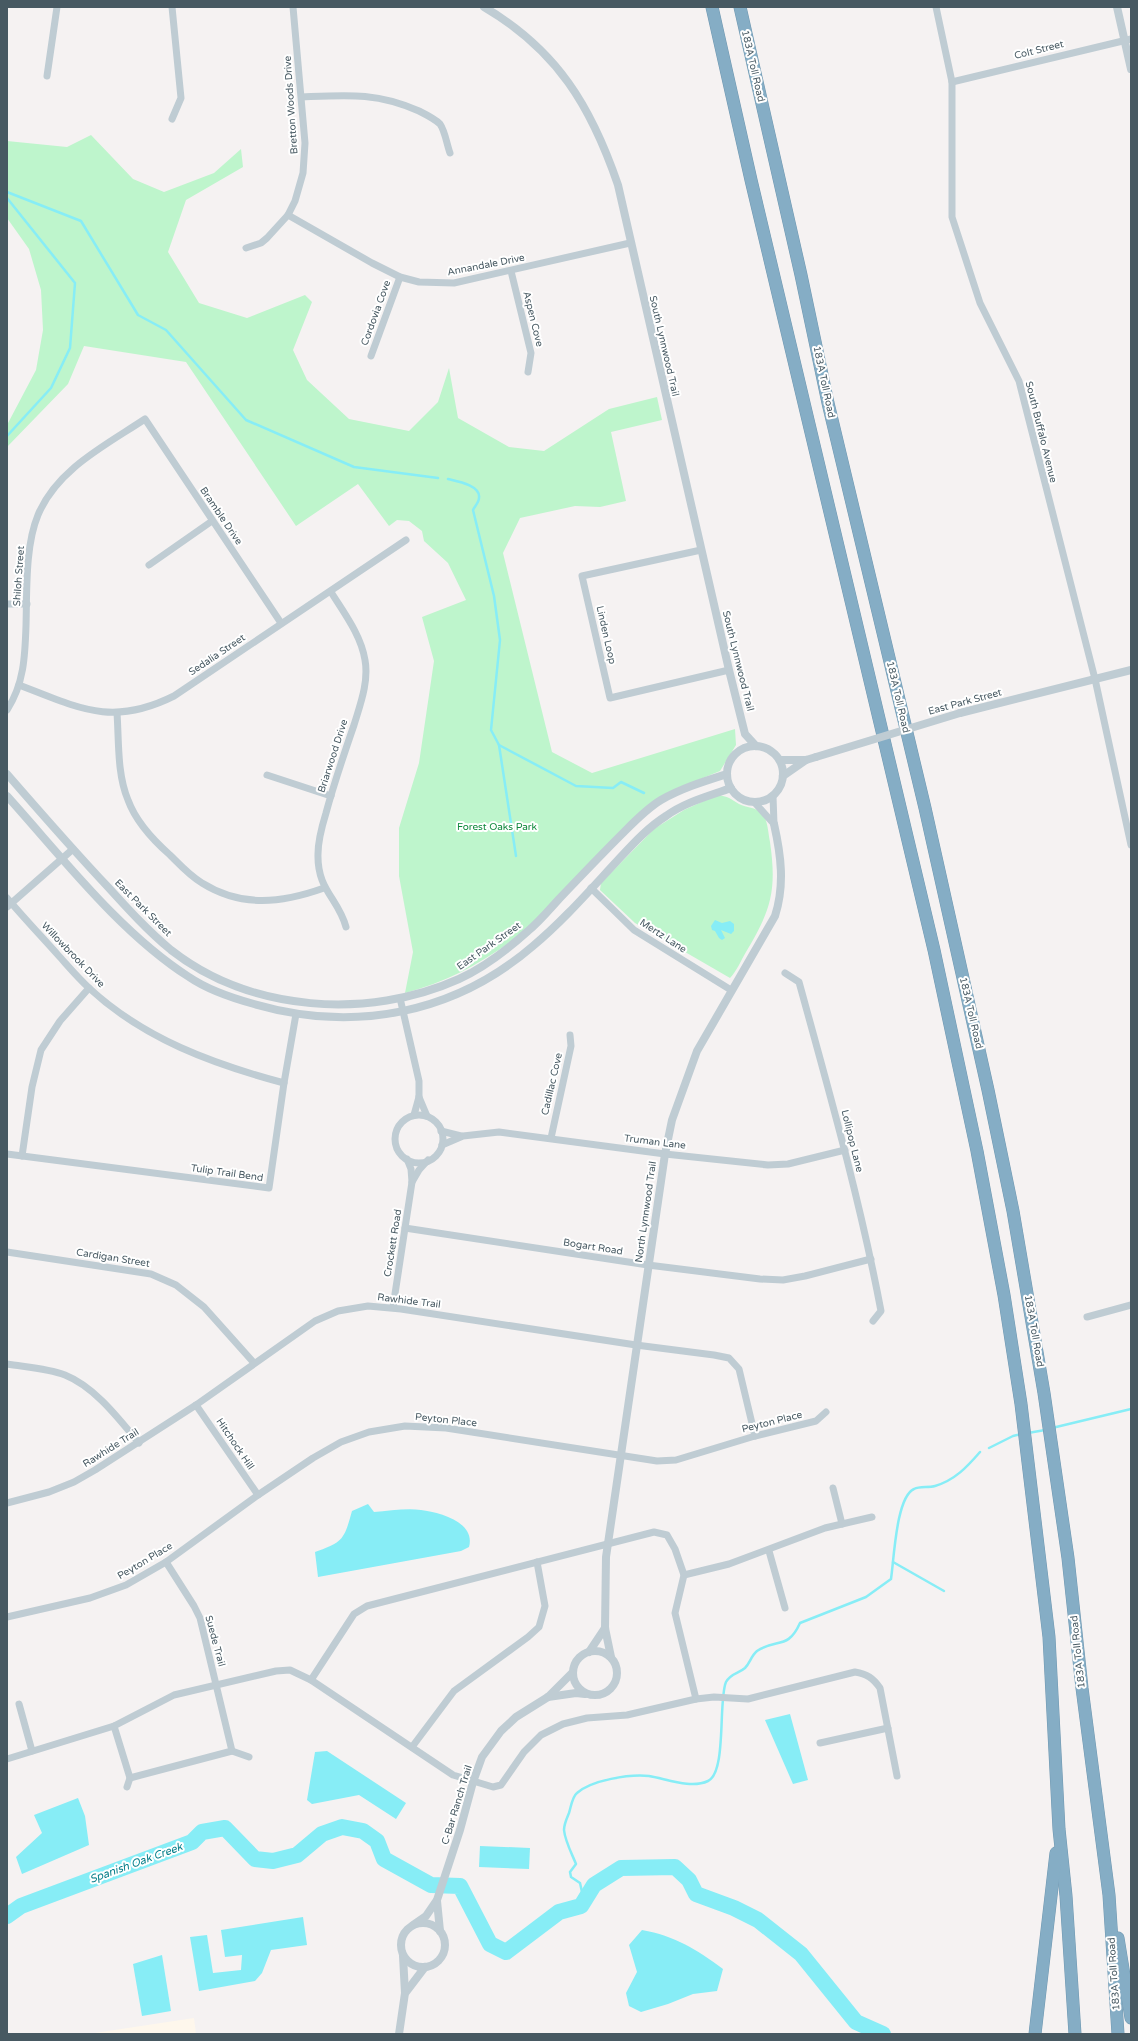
<svg xmlns="http://www.w3.org/2000/svg" width="1138" height="2041" viewBox="0 0 1138 2041" font-family="'Varela Round',sans-serif">
<rect width="100%" height="100%" fill="#f5f2f2"/>
<path fill="#fef7ec" d="M194,2018L196,2034H88Z"/>
<g fill="#bef5cc">
<path d="M91,135L133,179L164,192L214,173L241,149L243,167L186,200L168,252L199,303L247,318L305,295L312,302L293,350L307,380L349,419L409,431L438,402L449,368L458,418L509,447L544,451L609,409L657,397L662,420L611,432L626,501L600,507L575,506L520,518L503,553L552,752L592,773L735,729L736,745L720,771L671,791L527,929C490,959 451,981 405,993L413,952L399,876V828L419,763L434,661L422,617L466,600L448,563L424,541L422,531L409,521L397,520L389,526L358,484L296,526L186,362L84,346L68,384L7,447V425L36,370L43,330L41,290L29,249L7,218V141L67,147Z"/>
<path d="M717,795C728,796 731,799 739,804C747,808 755,807 762,813C768,820 768,833 770,842C777,891 771,910 746,952C741,960 737,971 730,978L635,923L600,890L601,883L654,829L684,810Z"/>
</g>
<g fill="#87edf6">
<path d="M715,920L722,923L730,921L734,924V931L731,934L721,930L725,938L722,940L719,938L715,931L712,930L711,926Z"/>
<path d="M368,1504L374,1512C389,1511 406,1508 421,1510C439,1512 476,1522 469,1547L461,1551L318,1577L315,1552C343,1542 344,1540 352,1511Z"/>
<path d="M790,1714L808,1780L793,1784L765,1720Z"/>
<path d="M327,1751L406,1803L396,1819L359,1795L312,1804L307,1800L315,1752Z"/>
<path d="M78,1798L85,1816L89,1845L22,1874L16,1857L42,1833L34,1815Z"/>
<path d="M480,1846L530,1848L529,1869L479,1867Z"/>
<path d="M303,1917L307,1945L271,1950L262,1973L255,1981L199,1991L190,1937L207,1935L213,1973L241,1970L242,1955L225,1957L221,1930Z"/>
<path d="M642,1930C675,1936 696,1949 723,1969L717,1991L693,1994L668,2004L641,2012L629,2006L626,1993L637,1972L629,1945Z"/>
<path d="M162,1955L171,2011L142,2016L133,1964Z"/>
</g>
<g fill="none" stroke-linecap="round" stroke-linejoin="round">
<g stroke="#87edf6" stroke-width="2.5">
<path d="M7,192L81,221L138,315L166,330L246,420L354,467L438,478"/>
<path d="M7,198L75,283L70,348L51,388L7,436"/>
<path d="M448,479C456,481 481,485 479,498C479,502 475,506 473,510L494,596L500,640L491,730L499,745L516,856"/>
<path d="M499,745L576,786L613,788L621,782L644,793"/>
<path d="M1052,1428L1131,1409"/>
<path d="M1028,1433L1045,1430"/>
<path d="M989,1448L1013,1436L1021,1434"/>
<path d="M893,1562L944,1591"/>
<path d="M577,1907L579,1898L582,1892L580,1883L571,1877L570,1872L576,1864C572,1854 565,1841 564,1830C564,1824 567,1818 569,1813C571,1807 572,1797 577,1793C592,1780 629,1774 649,1776C667,1779 691,1789 708,1781C727,1772 718,1700 726,1682C731,1673 738,1674 745,1668C750,1663 751,1656 757,1651C777,1638 788,1650 800,1623L866,1597L891,1579C894,1560 896,1497 914,1489C920,1486 928,1488 935,1486C955,1480 967,1467 980,1452"/>
</g>
<path stroke="#87edf6" stroke-width="16" d="M7,1916L21,1906L192,1842L202,1832L225,1828L255,1859L273,1861L297,1855L322,1834L342,1827L363,1831L377,1841L384,1859L431,1885L460,1886L490,1944L506,1952L559,1912L581,1906L594,1885L621,1868L675,1867L689,1880L696,1894L734,1908L758,1920L801,1954L856,2022L883,2034"/>
<defs>
<g id="motorway">
<path d="M712,7L751,180L934,950L977,1151L1004,1295L1021,1404L1049,1637L1059,1829L1066,1896L1075,2034"/>
<path d="M740,7L801,275L828,403L925,808L988,1090L1013,1211L1044,1393L1068,1558L1082,1688L1109,1895L1118,2034"/>
<path d="M1118,1938L1131,2018"/>
<path d="M1035,2034L1056,1853"/>
</g>
</defs>
<use href="#motorway" stroke="#7098b1" stroke-width="13"/>
<g stroke="#bfccd3" stroke-width="7">
<path d="M936,7L952,82V217L980,303L1019,381L1095,679L1131,845"/>
<path d="M47,76L57,7"/>
<path d="M952,82L1131,39"/>
<path d="M302,97C346,95 377,92 419,111C425,114 435,119 440,124C445,131 447,145 450,153"/>
<path d="M172,119L181,98L172,7"/>
<path d="M288,215L372,263L400,277L419,282L454,283L630,243"/>
<path d="M246,248L261,243L267,238L288,215L295,201L303,173L305,143L293,7"/>
<path d="M511,271L531,353L528,372"/>
<path d="M371,356L400,277"/>
<path d="M701,550L582,576L610,698L729,670"/>
<path d="M149,565L212,521"/>
<path d="M331,592C344,613 361,635 365,660C369,682 360,705 354,725C344,754 334,783 326,813C322,826 318,840 318,854C317,890 338,898 346,927"/>
<path d="M7,604H27"/>
<path d="M19,685C79,708 112,727 174,696L406,540"/>
<path d="M7,710C24,684 25,656 26,626C27,592 25,546 38,515C57,469 106,445 145,419L281,623"/>
<path d="M117,713C119,741 117,774 128,800C136,822 153,840 170,855C180,865 190,876 202,883C242,908 282,903 324,888"/>
<path d="M267,775L331,796"/>
<path d="M773,796L774,824"/>
<path d="M754,802L774,824"/>
<path d="M591,888L634,930L731,990"/>
<path d="M7,898C24,918 41,936 58,955C68,966 78,978 89,988C144,1039 213,1064 284,1083"/>
<path d="M7,907L73,849"/>
<path d="M785,973L799,982C829,1091 860,1200 881,1311L873,1321"/>
<path d="M400,998L419,1081V1097L414,1115"/>
<path d="M419,1097L427,1116"/>
<circle cx="419" cy="1139" r="24"/>
<path d="M441,1131L461,1136"/>
<path d="M551,1138L571,1046L570,1035"/>
<path d="M442,1145L463,1136L499,1132L665,1154L768,1165L788,1164L845,1150"/>
<path d="M7,1154L269,1188L284,1083L296,1014"/>
<path d="M22,1156L32,1087L41,1050L60,1021L89,988"/>
<path d="M412,1182L419,1170L428,1160"/>
<path d="M405,1228L648,1265L760,1279L783,1280L805,1276L871,1259"/>
<path d="M7,1252L151,1274L176,1285L204,1307L254,1363"/>
<path d="M393,1307L412,1182L411,1169L407,1159"/>
<path d="M1087,1317L1131,1305"/>
<path d="M7,1364C25,1367 47,1368 65,1375C95,1387 119,1419 139,1443"/>
<path d="M196,1405L258,1495"/>
<path d="M833,1488L842,1524"/>
<path d="M7,1503L49,1492L74,1482L95,1470L196,1405L315,1321L338,1311L368,1306L401,1309L636,1345L714,1355L729,1358L739,1369L755,1436"/>
<path d="M769,1551L785,1608"/>
<path d="M684,1575L729,1564L825,1528L872,1517"/>
<path d="M7,1617L90,1598L126,1585L166,1562L258,1495L313,1458L341,1442L369,1432L405,1426L446,1428L657,1461L676,1460L755,1436L816,1421L826,1412"/>
<path d="M311,1680L354,1614L367,1606L654,1532L667,1535L675,1549L684,1575L675,1613L696,1699"/>
<path d="M19,1704L32,1751"/>
<path d="M114,1726L130,1778L232,1751L200,1618L194,1606L166,1562"/>
<path d="M820,1743L888,1728"/>
<path d="M412,1747L454,1691L528,1637L539,1627L545,1606L537,1562"/>
<path d="M232,1751L249,1757"/>
<path d="M7,1759L114,1726L174,1695L276,1671L290,1670L311,1680L453,1775L493,1787L501,1785L524,1752L541,1735L563,1724L587,1718L627,1715L696,1699L714,1697L748,1699L855,1672C867,1674 873,1678 880,1688L897,1776"/>
<path d="M127,1787L130,1778"/>
</g>
<g stroke="#bfccd3" stroke-width="8">
<path d="M484,7C557,50 591,106 618,185L729,670L745,734L756,746"/>
<path d="M1117,7L1131,69"/>
<path d="M960,713L1131,670"/>
<circle cx="755" cy="774" r="28"/>
<path d="M780,760H806L816,757"/>
<path d="M7,774C40,812 73,850 108,887C128,909 148,931 171,950C250,1012 368,1020 459,979C483,968 508,949 528,931C539,922 549,910 559,899C579,878 600,856 621,835C633,823 646,809 661,800C682,788 705,781 727,774"/>
<path d="M783,776L806,760"/>
<path d="M7,796C62,857 120,933 189,977C208,990 232,998 254,1004C354,1033 454,1014 533,946C563,921 590,890 617,861C632,845 647,828 666,816C685,802 709,796 731,788"/>
<circle cx="595" cy="1673" r="22"/>
<path d="M589,1652L605,1628"/>
<path d="M611,1657L605,1628L606,1557L665,1154L672,1120L697,1051L775,916C785,885 781,855 774,824"/>
<path d="M548,1697L576,1693L585,1694"/>
<path d="M437,1901L440,1931"/>
<circle cx="423" cy="1945" r="22"/>
<path d="M413,1925L426,1916L437,1900L460,1830L473,1782L482,1757L501,1731L516,1717L548,1697L572,1673"/>
<path d="M406,1992L425,1967"/>
<path d="M399,2034L405,1993L403,1956"/>
</g>
<use href="#motorway" stroke="#85adc5" stroke-width="12"/>
<path stroke="#bfccd3" stroke-width="8" d="M816,757L960,713"/>
</g>
<g text-anchor="middle" dominant-baseline="central" stroke-width="4" stroke-linejoin="round" paint-order="stroke">
<g font-size="10" fill="#475962" stroke="#fff">
<text transform="translate(1039 50) rotate(-14)">Colt Street</text>
<text transform="translate(753 66) rotate(77)">183A Toll Road</text>
<text transform="translate(291 105) rotate(-94)">Bretton Woods Drive</text>
<text transform="translate(486 265) rotate(-11)">Annandale Drive</text>
<text transform="translate(376 313) rotate(-70)">Cordovia Cove</text>
<text transform="translate(533 319) rotate(76)">Aspen Cove</text>
<text transform="translate(664 346) rotate(77)">South Lynnwood Trail</text>
<text transform="translate(824 382) rotate(78)">183A Toll Road</text>
<text transform="translate(1041 432) rotate(76)">South Buffalo Avenue</text>
<text transform="translate(221 516) rotate(56)">Bramble Drive</text>
<text transform="translate(19 576) rotate(-86)">Shiloh Street</text>
<text transform="translate(606 635) rotate(77)">Linden Loop</text>
<text transform="translate(217 655) rotate(-34)">Sedalia Street</text>
<text transform="translate(738 661) rotate(76)">South Lynnwood Trail</text>
<text transform="translate(898 697) rotate(77)">183A Toll Road</text>
<text transform="translate(965 702) rotate(-15)">East Park Street</text>
<text transform="translate(333 756) rotate(-72)">Briarwood Drive</text>
<text transform="translate(143 908) rotate(45)">East Park Street</text>
<text transform="translate(663 936) rotate(33)">Mertz Lane</text>
<text transform="translate(489 946) rotate(-35)">East Park Street</text>
<text transform="translate(73 955) rotate(46)">Willowbrook Drive</text>
<text transform="translate(971 1013) rotate(77)">183A Toll Road</text>
<text transform="translate(552 1084) rotate(-77)">Cadillac Cove</text>
<text transform="translate(852 1141) rotate(76)">Lollipop Lane</text>
<text transform="translate(655 1142) rotate(7)">Truman Lane</text>
<text transform="translate(227 1173) rotate(8)">Tulip Trail Bend</text>
<text transform="translate(646 1212) rotate(-82)">North Lynnwood Trail</text>
<text transform="translate(393 1243) rotate(-81)">Crockett Road</text>
<text transform="translate(593 1247) rotate(9)">Bogart Road</text>
<text transform="translate(113 1258) rotate(9)">Cardigan Street</text>
<text transform="translate(409 1301) rotate(7)">Rawhide Trail</text>
<text transform="translate(1034 1331) rotate(80)">183A Toll Road</text>
<text transform="translate(446 1420) rotate(6)">Peyton Place</text>
<text transform="translate(772 1422) rotate(-14)">Peyton Place</text>
<text transform="translate(235 1444) rotate(56)">Hitchock Hill</text>
<text transform="translate(111 1448) rotate(-32)">Rawhide Trail</text>
<text transform="translate(145 1561) rotate(-31)">Peyton Place</text>
<text transform="translate(215 1641) rotate(75)">Suede Trail</text>
<text transform="translate(1078 1652) rotate(-96)">183A Toll Road</text>
<text transform="translate(457 1805) rotate(-73)">C-Bar Ranch Trail</text>
<text transform="translate(1114 1974) rotate(-94)">183A Toll Road</text>
</g>
<g font-size="10" fill="#0e883b" stroke="#fff">
<text x="497" y="827">Forest Oaks Park</text>
</g>
<g font-size="11" font-style="italic" fill="#057e89" stroke="#fff">
<text transform="translate(136 1863) rotate(-20)">Spanish Oak Creek</text>
</g>
</g>
<rect width="1138" height="2041" fill="none" stroke="#475962" stroke-width="16"/>
</svg>
